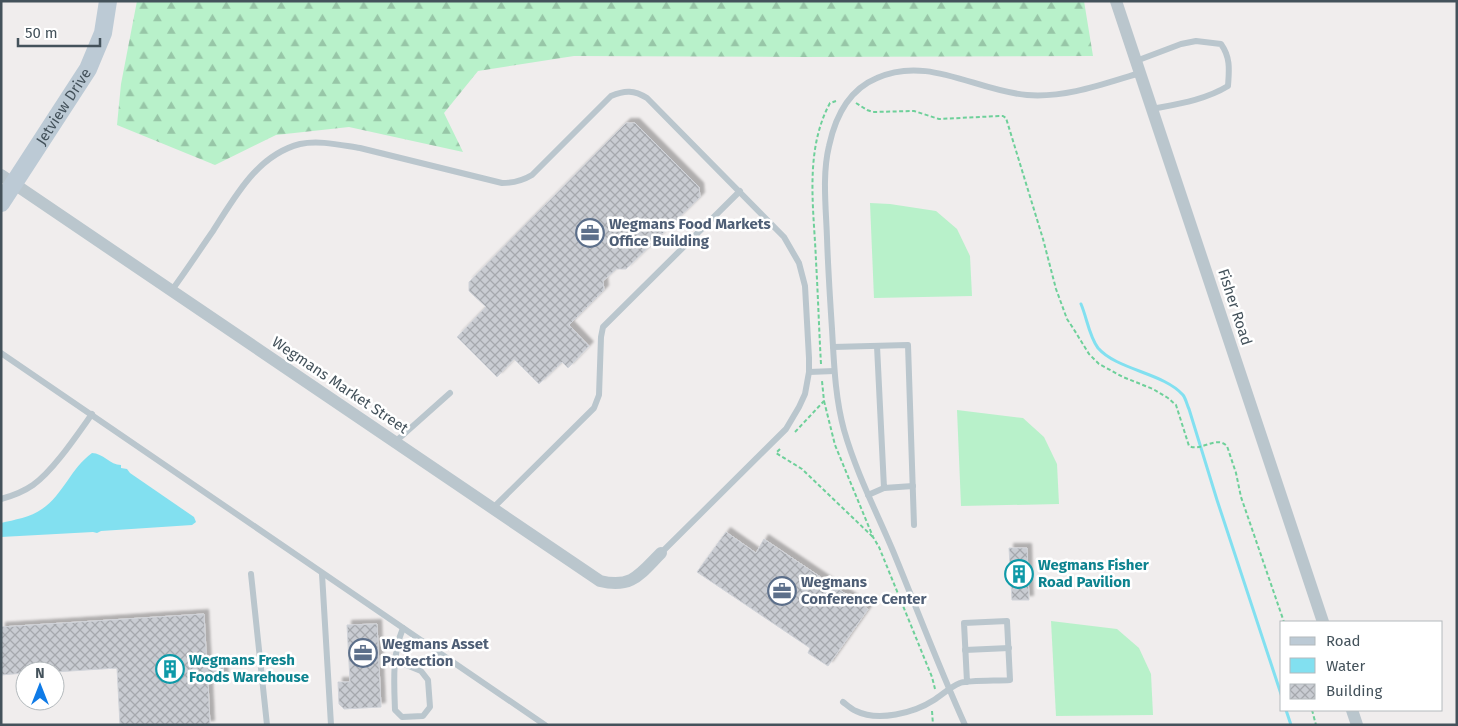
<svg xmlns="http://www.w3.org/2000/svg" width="1458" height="726" viewBox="0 0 1458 726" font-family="'Fira Sans',sans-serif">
<defs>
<pattern id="forest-firs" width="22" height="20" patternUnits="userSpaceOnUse" patternTransform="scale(1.25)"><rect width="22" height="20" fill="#b8f1ca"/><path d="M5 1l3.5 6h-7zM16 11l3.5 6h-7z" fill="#97c6a7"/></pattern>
<pattern id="building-cross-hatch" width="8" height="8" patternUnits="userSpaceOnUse" patternTransform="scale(1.25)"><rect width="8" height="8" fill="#c9ccd2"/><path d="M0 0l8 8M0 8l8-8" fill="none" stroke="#a5a8ad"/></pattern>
<filter id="shadow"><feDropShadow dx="4.5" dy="-4.5" stdDeviation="1" flood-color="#0004"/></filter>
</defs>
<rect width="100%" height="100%" fill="#f0eded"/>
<g fill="#b8f1ca">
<path d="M870,203L890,204L936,211L957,229L970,256L972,296L874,298Z"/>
<path d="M957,410L1023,418L1044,437L1057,464L1059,504L961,506Z"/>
<path d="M1051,621L1117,629L1139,648L1151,674L1153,715L1056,716Z"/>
</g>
<path fill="url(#forest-firs)" d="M137,1H1084L1093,56L802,57L574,56L478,71L444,113L463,152L349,127L276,135L215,165L117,125L121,84Z"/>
<path fill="#82e0f0" d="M92,453C103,453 110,465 121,465V468L127,469L130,473L194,517L196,522L192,525L101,531L97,533L93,532L1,537V523C14,520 31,517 42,509C63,495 71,468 92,453Z"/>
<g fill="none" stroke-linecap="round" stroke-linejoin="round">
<g stroke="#82e0f0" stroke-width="3">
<path d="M1081,304C1087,318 1089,336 1098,348C1117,370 1164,373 1183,395C1186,399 1187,405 1189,409L1217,500L1282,697"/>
<path d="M1286,710L1291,725"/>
</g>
</g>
<g fill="url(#building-cross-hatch)" stroke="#d0d3d9" filter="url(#shadow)">
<path d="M626,123H635L699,187L700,197L626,269H616L603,281L604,290L569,325L589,346L568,368L562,362L539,384L514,359L497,377L457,337L486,307L469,291V282Z"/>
<path d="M726,532L756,553L764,539L868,609L828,666L808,653L810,648L697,572Z"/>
<path d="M1009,548H1027L1029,600H1012Z"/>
<path d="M204,614L207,668L223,667L224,682H208L210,725H120L117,668L55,672L25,671V673L1,675V627Z"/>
<path d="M377,624L381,707L344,709L339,704L338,682H350L347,625Z"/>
</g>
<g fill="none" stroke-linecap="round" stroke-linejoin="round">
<g stroke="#6ed09a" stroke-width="2" stroke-dasharray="4 2.5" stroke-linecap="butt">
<path d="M856,103L867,110L873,112L914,111L939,119L999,116H1003L1006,118L1043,239L1056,289L1067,319L1073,328L1089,354L1099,364L1123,377L1153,389L1168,398L1176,405L1189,446C1201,452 1216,435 1227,446L1236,473L1241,497L1284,622"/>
<path d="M821,364C819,330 818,295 816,261C814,209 804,151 830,103L836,101"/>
<path d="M824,401L835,445L873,537L879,547L932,677L935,689"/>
<path d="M795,432L824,401L822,381"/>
<path d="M780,449L776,453L802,469L873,537"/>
<path d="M1312,710L1316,725"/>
<path d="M932,711L933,725"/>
</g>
<g stroke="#bac6cd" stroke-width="6">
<path d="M1136,61L1181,44L1196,41L1221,44C1231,58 1229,71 1228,86C1205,100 1178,104 1152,109"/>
<path d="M172,290C186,271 199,251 213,231C235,197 257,155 300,144C319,140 340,145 360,148L502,183C514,183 522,181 532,175L611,96C625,90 634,90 647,98L784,237L799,263L805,286L809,358V372L805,394L799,407L786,429L661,553"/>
<path d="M877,346L884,488L913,486"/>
<path d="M833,347L908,345L914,525"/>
<path d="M1,353L545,725"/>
<path d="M809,372L834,371"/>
<path d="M395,442L450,393"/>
<path d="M868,495L884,488"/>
<path d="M1,499C12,496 23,492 33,485C53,471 77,435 92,414"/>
<path d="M493,508L594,408L599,395L601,337L603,327L740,191"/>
<path d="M251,574L267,725"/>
<path d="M322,574L331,725"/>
<path d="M965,650L1009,648"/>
<path d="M394,660L421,671L428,680L430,707L423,716L402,717L395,710C394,682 392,655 403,628"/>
<path d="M843,702C847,705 851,709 856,711C878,722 914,713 934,700C942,695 950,687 960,683C970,680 998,681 1010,680L1007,621L964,623L967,682"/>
<path d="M965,725C939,668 917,609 893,551C876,511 856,472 844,430C835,397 834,363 832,329C830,299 828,268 827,238C826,208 822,175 829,146C835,118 848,90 877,78C928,55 976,91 1027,95C1066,98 1103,84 1140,73"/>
</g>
<g stroke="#bac6cd" stroke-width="12">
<path d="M1116,1L1323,622"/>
<path d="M1,175L600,581C632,589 640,574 661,553"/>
<path d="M1352,710L1357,725"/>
</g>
<path stroke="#bccad5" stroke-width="18" id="s1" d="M1,203L88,69L103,33L108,1"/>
</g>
<defs>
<symbol id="office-ring" viewBox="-11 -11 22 22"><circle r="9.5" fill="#fff" stroke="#5c6f8a" stroke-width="1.5"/><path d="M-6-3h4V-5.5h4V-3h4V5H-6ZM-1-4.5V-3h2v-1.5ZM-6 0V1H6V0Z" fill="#5c6f8a"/></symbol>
<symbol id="building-ring" viewBox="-11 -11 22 22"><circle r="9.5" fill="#fff" stroke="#0f9aa8" stroke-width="1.5"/><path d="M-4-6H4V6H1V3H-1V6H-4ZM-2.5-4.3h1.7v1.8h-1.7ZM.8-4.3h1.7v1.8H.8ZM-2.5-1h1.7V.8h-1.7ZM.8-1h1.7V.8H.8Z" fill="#0f9aa8"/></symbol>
</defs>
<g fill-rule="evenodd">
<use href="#office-ring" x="574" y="217" width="32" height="32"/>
<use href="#building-ring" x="1003" y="558" width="32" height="32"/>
<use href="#office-ring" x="766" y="575" width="32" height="32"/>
<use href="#office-ring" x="347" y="637" width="32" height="32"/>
<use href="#building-ring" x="154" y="653" width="32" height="32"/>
</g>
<g text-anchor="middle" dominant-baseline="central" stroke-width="5" stroke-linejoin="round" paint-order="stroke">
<g font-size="15" fill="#44525b" stroke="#fff">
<text stroke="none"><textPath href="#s1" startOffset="115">Jetview Drive</textPath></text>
<text transform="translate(1235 307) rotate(72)">Fisher Road</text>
<text transform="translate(340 385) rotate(34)">Wegmans Market Street</text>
</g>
<g font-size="15" font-weight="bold" fill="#4e5e75" stroke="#fff" text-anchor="start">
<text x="609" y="224">Wegmans Food Markets<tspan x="609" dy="17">Office Building</tspan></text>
<text x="801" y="582">Wegmans<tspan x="801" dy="17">Conference Center</tspan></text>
<text x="382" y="644">Wegmans Asset<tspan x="382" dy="17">Protection</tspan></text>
</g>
<g font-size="15" font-weight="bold" fill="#0d838f" stroke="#fff" text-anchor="start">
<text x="1038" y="565">Wegmans Fisher<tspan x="1038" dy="17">Road Pavilion</tspan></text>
<text x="189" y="660">Wegmans Fresh<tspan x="189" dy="17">Foods Warehouse</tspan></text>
</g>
</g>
<rect width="1458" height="726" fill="none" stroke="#44525b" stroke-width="5"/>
<rect x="1280" y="621" width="162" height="90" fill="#ffffff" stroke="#b4babd"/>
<rect x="1290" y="637" width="25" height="8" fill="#bccad5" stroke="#b4babd"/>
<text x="1326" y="646" font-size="15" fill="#44525b">Road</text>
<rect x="1290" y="658" width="25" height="15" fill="#82e0f0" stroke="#b4babd"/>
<text x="1326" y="671" font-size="15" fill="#44525b">Water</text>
<rect x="1290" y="684" width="25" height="15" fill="url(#building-cross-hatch)" stroke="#b4babd"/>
<text x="1326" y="696" font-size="15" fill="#44525b">Building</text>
<g transform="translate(40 686)"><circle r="24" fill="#ffffff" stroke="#b4babd"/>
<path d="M0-4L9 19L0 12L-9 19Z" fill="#0f7be7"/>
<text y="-8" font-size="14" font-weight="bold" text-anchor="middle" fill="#44525b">N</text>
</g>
<path d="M18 38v8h82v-8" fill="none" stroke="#44525b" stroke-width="2.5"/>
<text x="25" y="38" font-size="15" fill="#44525b" stroke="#ffffff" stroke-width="4" paint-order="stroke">50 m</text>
</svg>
